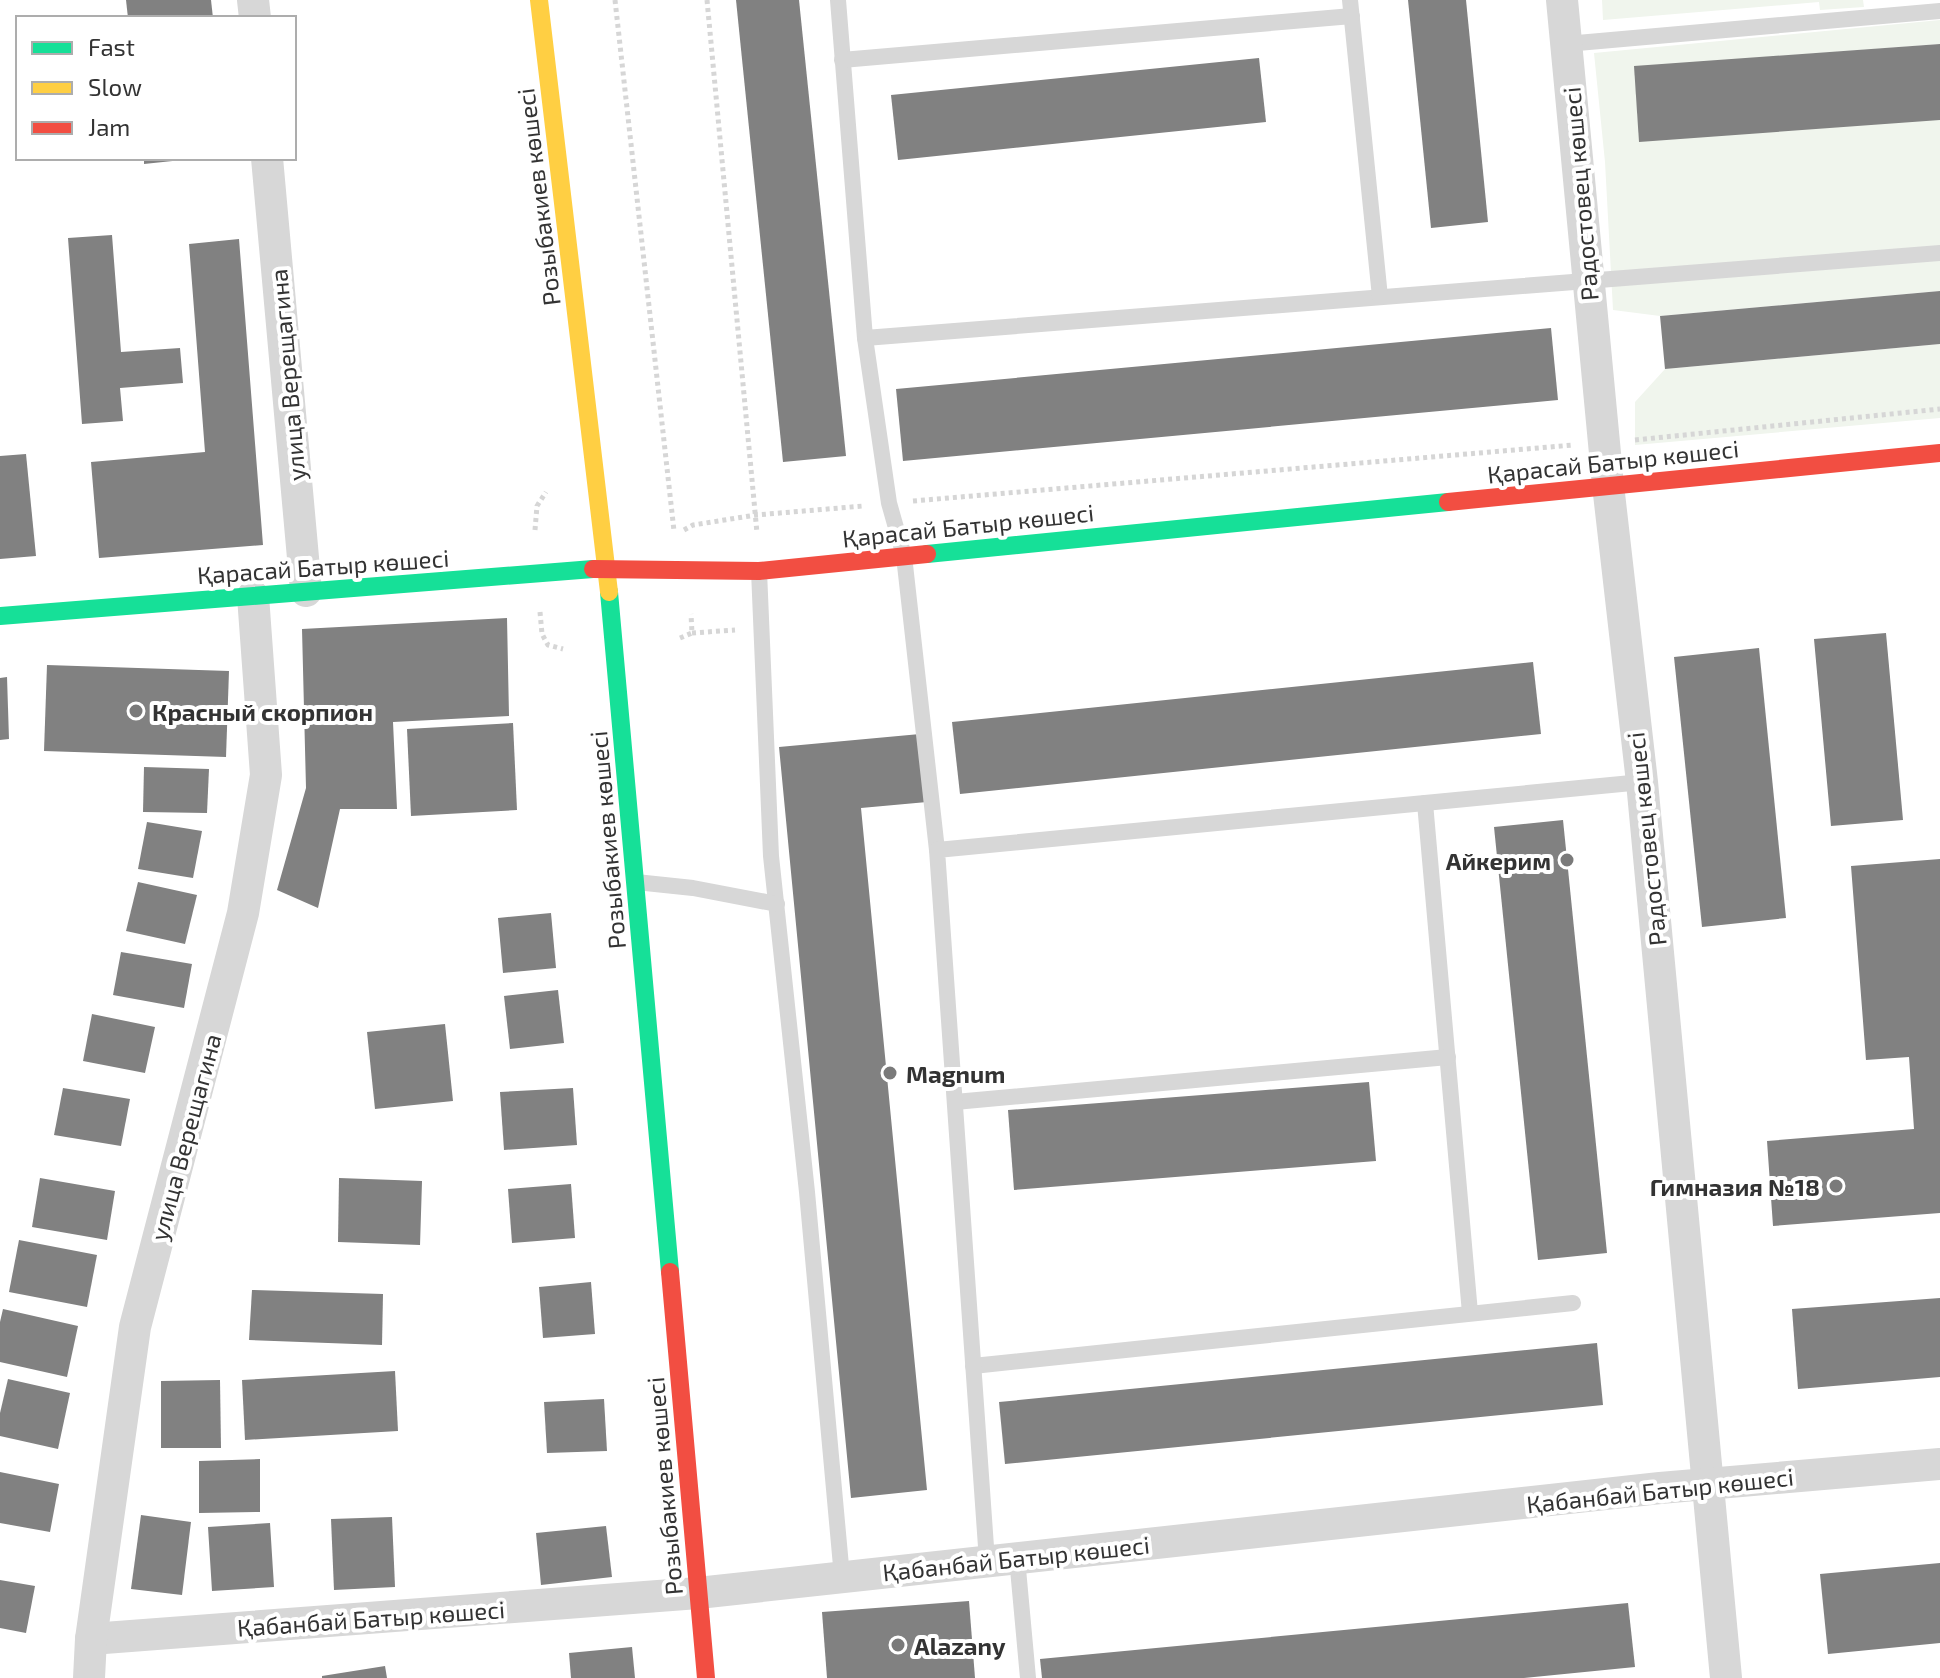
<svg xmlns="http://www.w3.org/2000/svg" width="1940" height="1678" viewBox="0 0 1940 1678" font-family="'Exo 2',sans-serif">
<rect width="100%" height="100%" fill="#fff"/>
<g fill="#f0f5ed">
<path d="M1602,0H1863L1864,7L1820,10L1819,2L1603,20Z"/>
<path d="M1940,20V44L1634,67L1940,120V291L1660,316L1613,310L1605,162L1594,53Z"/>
<path d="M1940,344V418L1635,445V402L1665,369Z"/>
</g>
<g fill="#818181">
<path d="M126,0H211L213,18H128Z"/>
<path d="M736,0H799L846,456L783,462Z"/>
<path d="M1408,0H1466L1488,222L1431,228Z"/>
<path d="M1940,44V120L1639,142L1634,66Z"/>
<path d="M1259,58L1266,122L898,160L891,95Z"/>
<path d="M144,158H182V160L144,164Z"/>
<path d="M112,235L121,352L180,348L183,383L120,388L123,421L82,424L68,238Z"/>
<path d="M239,239L263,545L99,558L91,462L205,452L189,244Z"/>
<path d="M1940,291V344L1665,369L1660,316Z"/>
<path d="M1551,328L1558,400L903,461L896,389Z"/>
<path d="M26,454L36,556L0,559V456Z"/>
<path d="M507,618L509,716L393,722L397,809H340L318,908L277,890L306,788L302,629Z"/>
<path d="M1886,633L1903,820L1831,826L1814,639Z"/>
<path d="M1759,648L1786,918L1702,927L1674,657Z"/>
<path d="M1533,662L1541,734L960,794L952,722Z"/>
<path d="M47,665L229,671L226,757L44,751Z"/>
<path d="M7,677L9,739L0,740V678Z"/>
<path d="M513,723L517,810L411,816L407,729Z"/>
<path d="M920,734L927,802L861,808L927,1490L851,1498L779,747Z"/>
<path d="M144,767L209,769L207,813L143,812Z"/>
<path d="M1563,820L1607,1253L1538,1260L1494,827Z"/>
<path d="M147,822L202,831L193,878L138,869Z"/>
<path d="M1940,859V1213L1773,1226L1767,1141L1914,1129L1909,1057L1866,1060L1851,866Z"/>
<path d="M138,882L197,895L185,944L126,931Z"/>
<path d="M551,913L556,968L503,973L498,918Z"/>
<path d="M121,952L192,964L184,1008L113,995Z"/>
<path d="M558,990L564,1043L510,1049L504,996Z"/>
<path d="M92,1014L155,1027L145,1073L83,1061Z"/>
<path d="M445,1024L453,1101L375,1109L367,1032Z"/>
<path d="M1369,1082L1376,1161L1014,1190L1008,1110Z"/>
<path d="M63,1088L130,1099L121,1146L54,1135Z"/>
<path d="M573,1088L577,1145L504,1150L500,1092Z"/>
<path d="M40,1178L115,1191L107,1240L32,1227Z"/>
<path d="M339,1178L422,1181L420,1245L338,1242Z"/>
<path d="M571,1184L575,1238L512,1243L508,1189Z"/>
<path d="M19,1240L97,1255L87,1307L9,1292Z"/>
<path d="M591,1282L595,1334L543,1338L539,1287Z"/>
<path d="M252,1290L383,1294L382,1345L249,1340Z"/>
<path d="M1940,1298V1377L1798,1389L1792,1309Z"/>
<path d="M3,1309L78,1326L67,1377L0,1362V1322Z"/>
<path d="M1597,1343L1603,1405L1005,1464L999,1402Z"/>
<path d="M395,1371L398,1431L245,1440L242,1380Z"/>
<path d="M8,1379L70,1393L58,1449L0,1436V1413Z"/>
<path d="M220,1380L221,1448H161V1381Z"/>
<path d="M604,1399L607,1451L547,1453L544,1402Z"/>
<path d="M260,1459V1512L199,1513V1461Z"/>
<path d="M0,1472L59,1484L50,1532L0,1523Z"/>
<path d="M141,1515L191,1522L182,1595L131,1589Z"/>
<path d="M392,1517L395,1587L334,1590L331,1519Z"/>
<path d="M270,1523L274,1587L212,1591L208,1527Z"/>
<path d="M606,1526L612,1577L541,1585L536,1533Z"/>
<path d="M1940,1563V1643L1828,1654L1820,1574Z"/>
<path d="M0,1580L35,1586L26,1633L0,1628Z"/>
<path d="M969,1601L975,1678H827L822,1612Z"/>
<path d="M1628,1603L1635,1667L1524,1678H1042L1040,1659Z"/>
<path d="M632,1647L635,1678H571L569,1653Z"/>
<path d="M385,1666L387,1678H322V1676Z"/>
</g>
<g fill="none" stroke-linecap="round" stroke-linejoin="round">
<g stroke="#d6d6d6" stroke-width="5" stroke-dasharray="4 4" stroke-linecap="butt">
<path d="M615,0L674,531"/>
<path d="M707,0L757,533"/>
<path d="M1635,440L1940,409"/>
<path d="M913,501L1573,445"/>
<path d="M535,530L537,506L546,492"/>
<path d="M684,530L693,525L756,515L863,506"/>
<path d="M540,612L542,634L548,645L563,649"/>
<path d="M692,633L735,630"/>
<path d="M680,638L692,633L691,614"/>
</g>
<g stroke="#d7d7d7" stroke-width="16">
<path d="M838,0L865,338L1940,253"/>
<path d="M1350,0L1380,297"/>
<path d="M1566,44L1940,11"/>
<path d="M842,60L1352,16"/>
<path d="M865,338L889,503L904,556L937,850"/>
<path d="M759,571L771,856L807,1192L842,1577"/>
<path d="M1425,803L1470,1313"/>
<path d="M636,882L693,888L777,904"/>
<path d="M955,1102L1448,1057"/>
<path d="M973,1366L1573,1303"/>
<path d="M1017,1558L1028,1678"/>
<path d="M987,1561L937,850L1642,782"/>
</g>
<g stroke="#d7d7d7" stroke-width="32">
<path d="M253,0L255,18"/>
<path d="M1562,0L1608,485L1642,782L1726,1678"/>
<path d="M267,158L306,591"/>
<path d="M91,1639L698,1593L1660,1488L1940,1464"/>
<path d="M89,1678L91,1639L135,1327L243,913L266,775L253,596"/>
</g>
<g stroke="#16e098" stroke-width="18">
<path d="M927,554L1448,502"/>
<path d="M609,592L670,1272"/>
<path d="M0,616L593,569"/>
</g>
<path stroke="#ffcf43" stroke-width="18" d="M539,0L609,592"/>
<g stroke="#f24e42" stroke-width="18">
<path d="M1448,502L1940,453"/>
<path d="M593,569L759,571L927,554"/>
<path d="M670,1272L706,1678"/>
</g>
</g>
<g fill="#7a7a7a" stroke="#fff" stroke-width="3">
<circle cx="136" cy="711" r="8"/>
<circle cx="1567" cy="860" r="8"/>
<circle cx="890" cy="1073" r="8"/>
<circle cx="1836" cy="1186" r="8"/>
<circle cx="898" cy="1645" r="8"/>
</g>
<g text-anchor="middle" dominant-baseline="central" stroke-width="8" stroke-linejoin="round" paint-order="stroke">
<g font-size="24" fill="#333" stroke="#fff">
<text transform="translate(1580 194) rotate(-95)">Радостовец көшесі</text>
<text transform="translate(538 197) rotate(-97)">Розыбакиев көшесі</text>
<text transform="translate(287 375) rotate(-95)">улица Верещагина</text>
<text transform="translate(1613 461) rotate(-6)">Қарасай Батыр көшесі</text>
<text transform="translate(968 525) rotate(-6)">Қарасай Батыр көшесі</text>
<text transform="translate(323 566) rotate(-4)">Қарасай Батыр көшесі</text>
<text transform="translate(1646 839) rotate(-96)">Радостовец көшесі</text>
<text transform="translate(607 840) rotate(-95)">Розыбакиев көшесі</text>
<text transform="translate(185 1137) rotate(-75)">улица Верещагина</text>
<text transform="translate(664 1486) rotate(-95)">Розыбакиев көшесі</text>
<text transform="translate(1660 1490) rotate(-6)">Қабанбай Батыр көшесі</text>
<text transform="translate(1016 1558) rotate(-6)">Қабанбай Батыр көшесі</text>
<text transform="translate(371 1618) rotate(-4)">Қабанбай Батыр көшесі</text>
</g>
<g font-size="24" font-weight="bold" fill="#333" stroke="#fff" text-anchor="start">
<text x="152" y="711">Красный скорпион</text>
<text x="1551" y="860" text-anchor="end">Айкерим</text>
<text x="906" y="1073">Magnum</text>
<text x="1820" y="1186" text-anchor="end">Гимназия №18</text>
<text x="914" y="1645">Alazany</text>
</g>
</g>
<rect x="16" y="16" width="280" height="144" fill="#ffffff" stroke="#adadad" stroke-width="2"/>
<rect x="32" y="42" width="40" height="12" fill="#16e098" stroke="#adadad" stroke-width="2"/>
<text x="88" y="56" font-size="24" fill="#333333">Fast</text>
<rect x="32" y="82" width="40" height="12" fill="#ffcf43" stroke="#adadad" stroke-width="2"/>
<text x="88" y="96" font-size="24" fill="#333333">Slow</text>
<rect x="32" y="122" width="40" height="12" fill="#f24e42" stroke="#adadad" stroke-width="2"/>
<text x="88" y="136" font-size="24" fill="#333333">Jam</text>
</svg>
